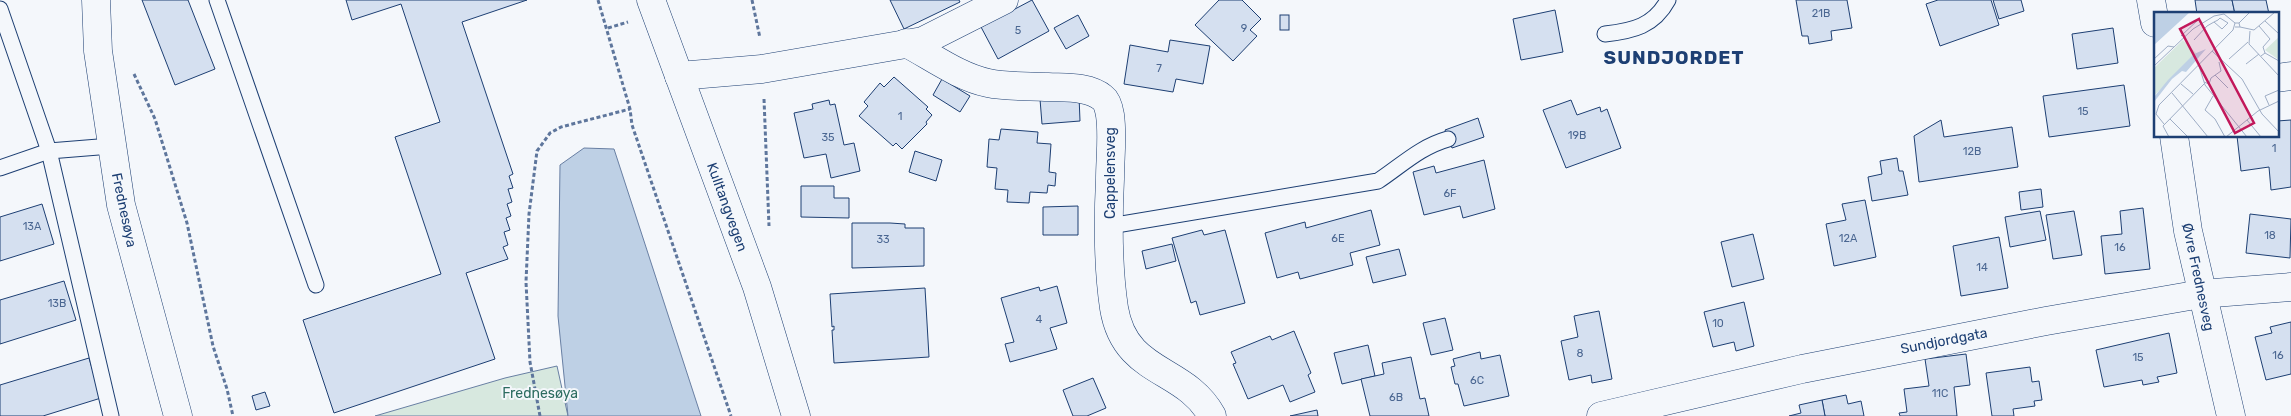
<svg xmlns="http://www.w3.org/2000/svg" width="2291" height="416" viewBox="0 0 2291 416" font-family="Rubik,sans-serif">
<rect width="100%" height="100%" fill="#f4f7fb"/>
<path fill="#d7e8df" stroke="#687fa3" d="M557,366L568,416H375L505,378Z"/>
<path fill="#bed0e5" stroke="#687fa3" d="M584,148L614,149L701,416H568L558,316L560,165Z"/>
<g fill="#d5e0f0" stroke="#1d3f73">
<path d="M142,0H188L215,69L175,85Z"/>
<path d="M346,0H527L462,22L513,174L509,176L513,188L508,189L512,202L507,204L511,216L506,218L510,230L504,232L508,245L503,247L508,259L466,273L495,359L334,413L303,320L441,274L395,137L440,122L401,4L352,20Z"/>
<path d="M890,0H959L960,2L904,29Z"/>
<path d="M1032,0L1049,31L998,59L981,27Z"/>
<path d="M1219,0H1242L1261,19L1250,30L1257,36L1233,61L1195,25Z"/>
<path d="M1796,0H1847L1852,28L1831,31L1832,40L1809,44L1808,36H1802Z"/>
<path d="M1938,0H1991L1999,25L1940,46L1926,4Z"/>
<path d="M1993,0H2021L2024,11L1999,19Z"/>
<path d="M2195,0H2232L2235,14H2197Z"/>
<path d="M2232,0H2266L2269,14H2235Z"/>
<path d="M1555,10L1563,52L1521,60L1513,19Z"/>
<path d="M1078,15L1089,36L1066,49L1054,28Z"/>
<rect x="1280" y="15" width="9" height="15"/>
<path d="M2113,28L2118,63L2077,69L2072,34Z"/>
<path d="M1170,40L1210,46L1203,84L1176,79L1173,92L1124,84L1130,45L1168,52Z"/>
<path d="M894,77L928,107L926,109L932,115L926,122L927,124L902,149L896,143L893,146L859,116L868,106L864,102L880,83L884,87Z"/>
<path d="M942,79L970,96L960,112L933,95Z"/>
<path d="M2124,85L2130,126L2049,137L2043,96Z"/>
<path d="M1079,96L1080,121L1042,124L1040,99Z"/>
<path d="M829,100L830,105L835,104L844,145L854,143L860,171L831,178L826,154L804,158L794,113L813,109L812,104Z"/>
<path d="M1571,100L1577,115L1600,107L1601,112L1607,109L1621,148L1566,168L1543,110Z"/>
<path d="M1478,118L1484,137L1452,148L1445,130Z"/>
<path d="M1941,120L1944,137L2012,127L2018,167L1919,182L1914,136Z"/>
<path d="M2291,120V187L2271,190L2269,167L2241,171L2237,136H2277V121Z"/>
<path d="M1001,129L1038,132L1037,143L1051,144L1049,172L1056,173L1055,186L1048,185L1047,193L1030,192L1029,203L1007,202L1008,190L995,189L997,168L987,167L989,139L999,140Z"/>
<path d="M915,151L942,160L936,181L909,172Z"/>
<path d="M1897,158L1899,171H1903L1908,195L1872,201L1868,177L1882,174L1880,161Z"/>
<path d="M1484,160L1495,209L1463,218L1460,206L1424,215L1413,172L1434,166L1436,173Z"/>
<path d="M801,186H834V198H849V218L801,217Z"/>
<path d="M2041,189L2043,207L2021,210L2019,192Z"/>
<path d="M1865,200L1876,257L1834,266L1826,224L1846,220L1842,204Z"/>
<path d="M42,204L54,244L0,261V217Z"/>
<path d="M1078,206V235H1043V207Z"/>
<path d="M2143,208L2150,269L2105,274L2101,236L2122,234L2120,211Z"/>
<path d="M1371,210L1380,245L1350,253L1353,265L1300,279L1298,272L1277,278L1265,233L1305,222L1306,228Z"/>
<path d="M2040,211L2046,240L2010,247L2005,217Z"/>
<path d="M2074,211L2082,255L2053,259L2046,215Z"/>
<path d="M2250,214L2291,219L2290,258L2246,253Z"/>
<path d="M852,223H890L905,224V228H924V266L852,268Z"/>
<path d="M1202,230L1204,235L1225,230L1245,303L1200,315L1196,301L1191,303L1172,238Z"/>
<path d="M1753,234L1764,279L1732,287L1721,242Z"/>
<path d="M1999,237L2008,288L1961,296L1953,246Z"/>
<path d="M1172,244L1176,261L1146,269L1142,251Z"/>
<path d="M1399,249L1406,275L1373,283L1366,257Z"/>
<path d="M64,281L76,320L0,344V300Z"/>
<path d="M1057,286L1067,323L1050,328L1057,349L1010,362L1005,344L1014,342L1001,298L1039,287L1040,291Z"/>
<path d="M925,288L929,357L834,363L832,330H834V326L832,327L830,294Z"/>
<path d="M1744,302L1754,346L1736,351L1734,342L1713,347L1704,312Z"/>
<path d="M1599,311L1612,379L1592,383L1591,375L1569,380L1561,341L1578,337L1574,316Z"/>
<path d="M1445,318L1453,350L1431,355L1423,323Z"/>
<path d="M2291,322V374L2266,380L2255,337L2272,333L2270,327Z"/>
<path d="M1294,331L1311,373L1308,375L1315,392L1290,402L1283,385L1248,399L1233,364L1236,363L1231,352L1270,336L1272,340Z"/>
<path d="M2169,333L2177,373L2157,377L2159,382L2143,385L2142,380L2104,387L2096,350Z"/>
<path d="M1368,345L1375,376L1342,384L1334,353Z"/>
<path d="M1480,352L1481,359L1500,355L1509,396L1464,406L1458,384H1455L1451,367L1455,366L1453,359Z"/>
<path d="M1966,354L1970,385L1954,387L1957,416H1900L1899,413L1907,412L1904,389L1929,386L1925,359Z"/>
<path d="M1411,357L1420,399L1425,398L1429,416H1370L1361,379L1384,374L1382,363Z"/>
<path d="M89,358L101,398L43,416H0V385Z"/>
<path d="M2030,367L2032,382L2039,381L2042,400L2034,401L2035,406L2013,409L2014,416H1992L1986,373Z"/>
<path d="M1093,378L1106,408L1087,416H1073L1063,390Z"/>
<path d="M265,392L270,406L256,410L252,396Z"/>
<path d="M1846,395L1848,404L1861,401L1864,416H1825L1822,400Z"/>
<path d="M1822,400L1825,416H1789L1801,413L1799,405Z"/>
<path d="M1317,410L1318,416H1290Z"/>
</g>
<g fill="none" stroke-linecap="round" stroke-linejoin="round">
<defs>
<g id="service">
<path d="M217,0L316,285"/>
<path d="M0,9L49,151L111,416"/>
<path d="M1605,34C1633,31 1654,26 1668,0"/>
<path d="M0,168L49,151L111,146"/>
<path d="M1110,226L1378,181C1402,165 1420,147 1448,139"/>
</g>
<g id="minor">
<path d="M651,0L757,287L796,416"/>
<path d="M2151,0L2155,23"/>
<path d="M906,43C931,56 959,77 988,83C1007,87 1028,86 1048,87C1066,88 1088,86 1103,98C1107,101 1109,109 1110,115C1113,136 1110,158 1110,179C1108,219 1108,268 1114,308C1125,376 1185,366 1212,416"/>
<path d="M679,76L762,69L923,41L1004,0"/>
<path d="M2277,78L2291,76"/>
<path d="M2174,136L2188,231L2231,416"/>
<path d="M1601,416L1802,369L2046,321L2201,294L2291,287"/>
</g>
<path id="tertiary" d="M96,0L98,51L121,205L178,416"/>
</defs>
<use href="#service" stroke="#1d3f73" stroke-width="17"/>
<use href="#minor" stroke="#1d3f73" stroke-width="29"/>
<use href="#tertiary" stroke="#1d3f73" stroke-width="29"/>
<g stroke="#5e769c" stroke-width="3" stroke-dasharray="4 2.5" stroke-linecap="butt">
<path d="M598,0L630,109L632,125L731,416"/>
<path d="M752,0L760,38"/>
<path d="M608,28L628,22"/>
<path d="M134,74L155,119L187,223L213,346L227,389L233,416"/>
<path d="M764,99L769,226"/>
<path d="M540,416L530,362L526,282L529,214L537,151L550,133L561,127L630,109"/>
</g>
<use href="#service" stroke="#f4f7fb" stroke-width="15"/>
<use href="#minor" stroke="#f4f7fb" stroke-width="28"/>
<use href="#tertiary" stroke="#f4f7fb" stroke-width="28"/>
</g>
<g text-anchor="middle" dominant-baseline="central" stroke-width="4" stroke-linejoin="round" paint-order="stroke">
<g font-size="11" fill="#4b6792">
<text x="1821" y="13">21B</text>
<text x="1244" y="28">9</text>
<text x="1018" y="30">5</text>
<text x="1159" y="68">7</text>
<text x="2083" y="111">15</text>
<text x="900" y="116">1</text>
<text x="1577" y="135">19B</text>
<text x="828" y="137">35</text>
<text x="2274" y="148">1</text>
<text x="1972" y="151">12B</text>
<text x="1450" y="193">6F</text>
<text x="32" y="226">13A</text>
<text x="2270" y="235">18</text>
<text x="1338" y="238">6E</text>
<text x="1848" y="238">12A</text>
<text x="883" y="239">33</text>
<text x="2120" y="247">16</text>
<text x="1982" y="267">14</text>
<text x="57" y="303">13B</text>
<text x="1039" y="319">4</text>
<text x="1718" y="323">10</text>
<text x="1580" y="353">8</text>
<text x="2278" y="355">16</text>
<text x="2138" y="357">15</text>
<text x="1477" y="380">6C</text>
<text x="1940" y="393">11C</text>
<text x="1396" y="397">6B</text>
</g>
<g font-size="14" fill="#1d3f73" stroke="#f4f7fb">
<text transform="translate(1110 173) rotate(-90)">Cappelensveg</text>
<text transform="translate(727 207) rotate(70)">Kulltangvegen</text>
<text transform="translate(124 210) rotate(78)">Frednesøya</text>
<text transform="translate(2198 277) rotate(78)">Øvre Frednesveg</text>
<text transform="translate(1944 341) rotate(-11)">Sundjordgata</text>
</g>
<g font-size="14" fill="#2c6c60" stroke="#f4f7fb">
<text x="540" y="393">Frednesøya</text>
</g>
<g font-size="19" font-weight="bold" letter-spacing="1" fill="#1d3f73" stroke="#f4f7fb">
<text x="1674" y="57">SUNDJORDET</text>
</g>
</g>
<g transform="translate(2154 12)">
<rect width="125" height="125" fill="#f4f7fb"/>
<path d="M125,25V48L111,38ZM29,28L42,41L0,84V56Z" fill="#d7e8df"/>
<path d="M0,0H36L0,33ZM52,37L32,60L28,59L18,67L0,90V85L14,68L40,42Z" fill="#bed0e5"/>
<path fill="none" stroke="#9eadc5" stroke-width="1" d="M111,9L124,21M85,11L96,0M105,14L116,27L109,35L111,41M86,15L100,18L121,0M96,19L95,32L125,64M27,24L46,6M40,28L53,14L60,10L64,8L66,6L74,11L68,17L60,10M58,39L88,67L108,102L125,120M107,44L111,41L125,49M0,47L14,34L20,35M75,47L94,30M92,52L105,42M0,54L39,17L60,4L70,2L81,11M45,54L51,73L93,125M61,63L74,76M50,70L55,72L57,66L67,59L65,50M27,72L39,82M18,81L54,125M59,84L51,98L61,107L71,125M115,93L111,84L125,78M16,107L34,125M93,108L107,125M10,112L2,102L5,93L79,18L81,11H85L86,15H81M15,125L9,114L50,72M72,125L104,99L125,89"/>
<path fill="#c2185b" fill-opacity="0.15" stroke="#c2185b" stroke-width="2.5" d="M45,7L100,111L81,121L26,17Z"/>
<rect width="125" height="125" fill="none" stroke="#1d3f73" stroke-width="2.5"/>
</g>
</svg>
